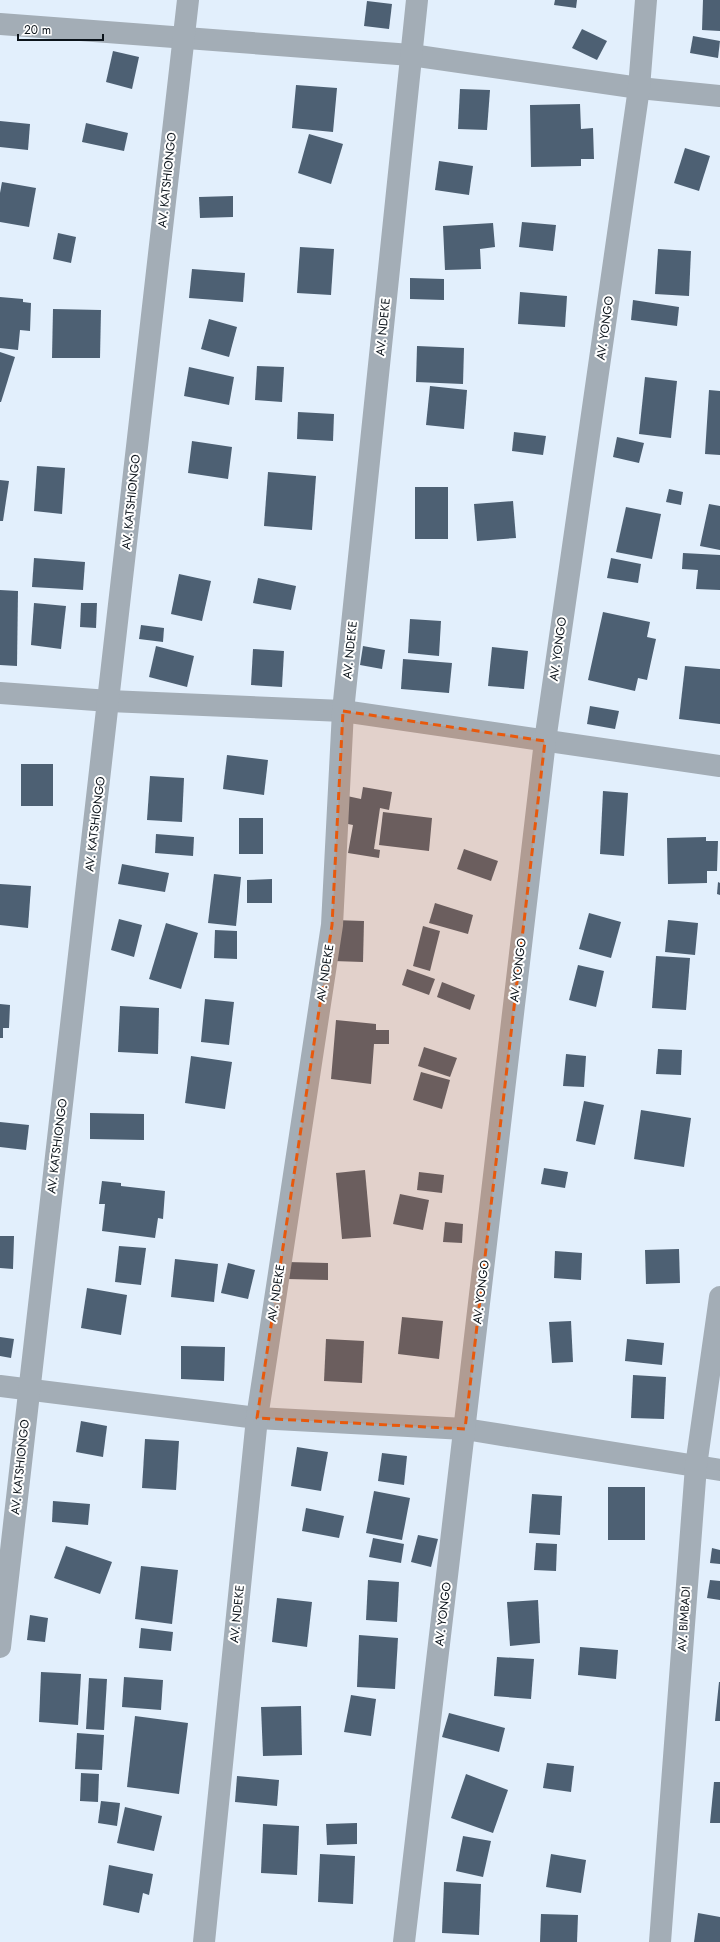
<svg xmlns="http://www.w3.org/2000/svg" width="720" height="1942" viewBox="0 0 720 1942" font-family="Jost,sans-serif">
<rect width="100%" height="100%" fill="#e2effc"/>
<g fill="#4d6073">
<path d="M555,0H577L576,8L554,5Z"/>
<path d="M703,0H720V31L702,30Z"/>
<path d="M367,1L392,4L389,29L364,26Z"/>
<path d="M582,29L607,41L597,60L572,48Z"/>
<path d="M693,36L720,41L718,58L690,53Z"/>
<path d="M113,51L139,57L132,89L106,82Z"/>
<path d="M296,85L337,88L333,132L292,128Z"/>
<path d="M460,89L490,90L487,130L458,129Z"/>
<path d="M580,104L581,129L593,128L594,159H581V166L531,167L530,105Z"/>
<path d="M0,121L30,124L28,150L0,147Z"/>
<path d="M86,123L128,133L124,151L82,142Z"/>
<path d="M309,134L343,144L331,184L298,173Z"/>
<path d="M685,148L710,156L699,191L674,183Z"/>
<path d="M439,161L473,166L469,195L435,190Z"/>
<path d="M2,182L36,188L29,227L0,222V193Z"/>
<path d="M233,196V217L200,218L199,197Z"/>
<path d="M522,222L556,225L553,251L519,247Z"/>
<path d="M493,223L495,247L480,249L481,269L445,270L443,226Z"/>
<path d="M58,233L76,237L71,263L53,259Z"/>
<path d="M300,247L334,249L331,295L297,293Z"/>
<path d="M658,249L691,251L689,296L655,294Z"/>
<path d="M192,269L245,273L243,302L189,298Z"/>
<path d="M410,278L444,279V300L410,299Z"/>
<path d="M520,292L567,296L565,327L518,324Z"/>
<path d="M0,297L23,299V302L31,303L30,331L20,330L18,350L0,348Z"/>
<path d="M633,300L679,307L677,326L631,320Z"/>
<path d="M53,309L101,310L100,358H52Z"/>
<path d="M209,319L237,327L229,357L201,349Z"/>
<path d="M417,346L464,348L463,384L416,382Z"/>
<path d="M0,352L15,357L1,402H0Z"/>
<path d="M257,366L284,367L282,402L255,400Z"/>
<path d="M189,367L234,377L229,405L184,396Z"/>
<path d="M645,377L677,381L671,438L639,434Z"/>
<path d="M430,386L467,390L464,429L426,425Z"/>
<path d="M709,390L720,391V455L705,454Z"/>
<path d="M298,412L334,414L333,441L297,439Z"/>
<path d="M514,432L546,436L543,455L512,451Z"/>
<path d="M617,437L644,443L639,463L613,457Z"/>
<path d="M192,441L232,447L228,479L188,473Z"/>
<path d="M37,466L65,468L62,514L34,511Z"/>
<path d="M268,472L316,476L312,530L264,526Z"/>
<path d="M0,480L9,481L3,521H0Z"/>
<rect x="415" y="487" width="33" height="52"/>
<path d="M669,489L683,492L681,505L666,502Z"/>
<path d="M513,501L516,538L477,541L474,504Z"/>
<path d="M709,504L720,506V550L700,546Z"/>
<path d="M626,507L661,514L652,559L616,552Z"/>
<path d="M683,553L720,555V590L696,589L698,570L682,569Z"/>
<path d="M34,558L85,562L83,590L32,587Z"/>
<path d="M611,558L641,564L638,583L607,578Z"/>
<path d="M179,574L211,581L202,621L171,614Z"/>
<path d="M258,578L296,586L291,610L253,603Z"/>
<path d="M0,590L18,591L17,666L0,665Z"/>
<path d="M34,603L66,606L61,649L31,645Z"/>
<path d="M81,603H97L96,628L80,627Z"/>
<path d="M603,612L650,622L647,637L656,639L647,680L638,678L635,691L588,680Z"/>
<path d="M410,619L441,621L439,656L408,653Z"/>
<path d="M141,625L164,628L163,642L139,639Z"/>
<path d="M156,646L194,656L187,687L149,677Z"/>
<path d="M363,646L385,650L382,669L360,665Z"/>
<path d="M492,647L528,651L524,689L488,686Z"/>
<path d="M253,649L284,651L282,687L251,685Z"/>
<path d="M403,659L452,663L449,693L401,689Z"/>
<path d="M685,666L720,669V724L679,719Z"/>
<path d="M590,706L619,711L615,729L587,724Z"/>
<path d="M227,755L268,760L264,795L223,789Z"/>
<rect x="21" y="764" width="32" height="42"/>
<path d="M150,776L184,778L182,822L147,820Z"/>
<path d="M363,787L392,792L389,810L380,808L374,849L380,850L379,858L348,853L353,825L343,823L347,796L361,799Z"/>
<path d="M603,791L628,793L624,856L600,854Z"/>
<path d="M383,812L432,818L429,851L379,845Z"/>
<rect x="239" y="818" width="24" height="36"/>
<path d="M156,834L194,837L193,856L155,853Z"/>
<path d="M706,837V841H718L717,871H707V883L668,884L667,838Z"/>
<path d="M464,849L498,861L491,881L457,869Z"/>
<path d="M122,864L169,873L165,892L118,884Z"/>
<path d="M214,874L241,877L236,926L208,923Z"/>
<path d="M272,879V903H247V880Z"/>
<path d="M718,882L720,883V895L717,894Z"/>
<path d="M0,884L31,886L28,928L0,925Z"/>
<path d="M435,903L473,915L468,934L429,923Z"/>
<path d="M589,913L621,922L611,958L579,949Z"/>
<path d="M119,919L142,925L134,957L111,950Z"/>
<path d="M334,920L364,921L363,962L333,961Z"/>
<path d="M668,920L698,923L695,955L665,952Z"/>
<path d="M166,923L198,933L181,989L149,979Z"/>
<path d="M423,926L440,931L430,971L413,966Z"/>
<path d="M215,930L237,931V959L214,958Z"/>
<path d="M656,956L690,958L686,1010L652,1008Z"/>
<path d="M578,965L604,971L596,1007L569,1000Z"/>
<path d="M407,969L435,979L429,995L402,985Z"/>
<path d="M442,982L475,995L470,1010L437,997Z"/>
<path d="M205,999L234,1002L229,1045L201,1042Z"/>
<path d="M0,1004L10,1005L9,1028H3V1038H0Z"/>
<path d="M120,1006L159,1008L158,1054L118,1052Z"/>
<path d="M336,1020L376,1024V1030H389V1044H374L371,1084L331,1079Z"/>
<path d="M424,1047L457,1058L450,1077L418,1066Z"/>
<path d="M658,1049L682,1050L681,1075L656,1074Z"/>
<path d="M566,1054L586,1056L584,1087L563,1086Z"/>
<path d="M191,1056L232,1062L225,1109L185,1103Z"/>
<path d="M421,1072L450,1080L442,1109L413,1100Z"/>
<path d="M584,1101L604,1105L595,1145L576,1141Z"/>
<path d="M641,1110L691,1118L684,1167L634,1159Z"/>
<path d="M90,1113L144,1114V1140L90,1139Z"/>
<path d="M0,1122L29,1125L26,1150L0,1147Z"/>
<path d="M544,1168L568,1172L565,1188L541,1184Z"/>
<path d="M365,1170L371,1237L342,1239L336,1173Z"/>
<path d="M419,1172L444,1175L442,1193L417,1190Z"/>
<path d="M102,1181L121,1183V1186L165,1191L163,1219L158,1218L155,1238L102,1231L105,1204H99Z"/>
<path d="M400,1194L429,1200L423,1230L393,1224Z"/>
<path d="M445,1222L463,1224L462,1243L443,1242Z"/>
<path d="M0,1236H14L13,1269L0,1268Z"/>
<path d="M119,1246L146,1248L141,1285L115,1282Z"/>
<path d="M679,1249L680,1283L646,1284L645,1250Z"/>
<path d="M555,1251L582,1253L581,1280L554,1278Z"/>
<path d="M175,1259L218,1264L214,1302L171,1297Z"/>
<path d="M287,1262L328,1263V1280L287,1279Z"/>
<path d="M228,1263L255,1270L248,1299L221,1293Z"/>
<path d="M87,1288L127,1295L121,1335L81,1328Z"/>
<path d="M402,1317L443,1321L439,1359L398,1354Z"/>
<path d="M571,1321L573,1362L552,1363L549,1322Z"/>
<path d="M0,1337L14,1339L11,1358L0,1356Z"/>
<path d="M326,1339L364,1341L362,1383L324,1381Z"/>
<path d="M627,1339L664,1343L662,1365L625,1361Z"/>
<path d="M181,1346L225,1347L224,1381L181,1379Z"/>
<path d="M633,1375L666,1377L664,1419L631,1418Z"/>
<path d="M81,1421L107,1426L103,1457L76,1452Z"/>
<path d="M145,1439L179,1441L176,1490L142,1488Z"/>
<path d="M297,1447L328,1452L321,1491L291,1486Z"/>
<path d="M382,1453L407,1456L404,1485L378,1481Z"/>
<rect x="608" y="1487" width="37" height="53"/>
<path d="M374,1491L410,1498L402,1540L366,1533Z"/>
<path d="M532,1494L562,1496L560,1535L529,1533Z"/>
<path d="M53,1501L90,1504L88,1525L52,1522Z"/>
<path d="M306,1508L344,1516L339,1538L302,1531Z"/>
<path d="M418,1535L438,1539L431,1567L411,1562Z"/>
<path d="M373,1538L404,1544L401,1563L369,1557Z"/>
<path d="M536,1543L557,1544L556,1571L534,1570Z"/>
<path d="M66,1546L112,1562L100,1594L54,1578Z"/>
<path d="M712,1548L720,1550V1564L710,1563Z"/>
<path d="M141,1566L178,1570L172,1624L135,1619Z"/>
<path d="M368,1580L399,1582L397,1622L366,1620Z"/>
<path d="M710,1580L720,1581V1600L707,1598Z"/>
<path d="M277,1598L312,1602L307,1647L272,1642Z"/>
<path d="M538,1600L540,1643L510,1646L507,1602Z"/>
<path d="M30,1615L48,1618L45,1642L27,1640Z"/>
<path d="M141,1628L173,1632L171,1651L139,1648Z"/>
<path d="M359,1635L398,1638L395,1689L357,1687Z"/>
<path d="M580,1647L618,1650L616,1679L578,1675Z"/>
<path d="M497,1657L534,1659L531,1699L494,1696Z"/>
<path d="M41,1672L81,1674L78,1725L39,1722Z"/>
<path d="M124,1677L163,1680L161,1710L122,1707Z"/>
<path d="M89,1678L107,1679L104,1730L86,1729Z"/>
<path d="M719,1682H720V1721H715Z"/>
<path d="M351,1695L376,1699L371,1736L344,1732Z"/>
<path d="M301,1706L302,1755L263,1756L261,1707Z"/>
<path d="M449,1713L505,1728L499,1752L442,1737Z"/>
<path d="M135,1716L188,1723L179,1794L127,1787Z"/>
<path d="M77,1733L104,1735L102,1770L75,1769Z"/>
<path d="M547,1763L574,1766L571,1792L543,1788Z"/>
<path d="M81,1773L99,1774L98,1802L80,1801Z"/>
<path d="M466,1774L508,1790L493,1833L451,1818Z"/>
<path d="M237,1776L279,1780L277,1806L235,1802Z"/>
<path d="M714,1782H720V1823H710Z"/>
<path d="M101,1801L120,1803L117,1826L98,1823Z"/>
<path d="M125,1807L162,1816L154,1851L117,1843Z"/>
<path d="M357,1823V1844L327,1845L326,1824Z"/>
<path d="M263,1824L299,1826L297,1875L261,1873Z"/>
<path d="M463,1836L491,1841L483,1877L456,1871Z"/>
<path d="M320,1854L355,1856L353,1904L318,1902Z"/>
<path d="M551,1854L586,1860L581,1893L546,1887Z"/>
<path d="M109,1865L153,1874L149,1895L143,1893L139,1913L103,1905Z"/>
<path d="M444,1882L481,1884L479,1935L442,1933Z"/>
<path d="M698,1913L720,1917V1942H694Z"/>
<path d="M541,1914L578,1915L577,1942H540Z"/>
</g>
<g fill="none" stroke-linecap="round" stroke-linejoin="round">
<g stroke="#a3adb6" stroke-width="22">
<path d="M0,24L411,55L639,88L720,96"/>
<path d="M0,693L109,701L343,711L720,766"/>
<path d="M0,1386L257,1418L465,1429L720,1470"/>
<path d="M0,1647L188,0"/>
<path d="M204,1942L257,1418L332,925L343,711L417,0"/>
<path d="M404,1942L545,741L639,88L646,0"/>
<path d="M660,1942L696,1466L720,1297"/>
</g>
</g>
<path fill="#e8590c" fill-opacity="0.2" stroke="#e8590c" stroke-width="3" stroke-dasharray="8 5" stroke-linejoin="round" d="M343,711L545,741L465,1429L257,1418L332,925Z"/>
<g text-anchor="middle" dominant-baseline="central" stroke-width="4" stroke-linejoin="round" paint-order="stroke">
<g font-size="12" fill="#0b131a" stroke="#fff">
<text transform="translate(167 180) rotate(-84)">AV. KATSHIONGO</text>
<text transform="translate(383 327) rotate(-84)">AV. NDEKE</text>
<text transform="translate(605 328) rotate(-82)">AV. YONGO</text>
<text transform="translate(131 502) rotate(-84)">AV. KATSHIONGO</text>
<text transform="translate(558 649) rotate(-82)">AV. YONGO</text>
<text transform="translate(350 650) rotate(-84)">AV. NDEKE</text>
<text transform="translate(95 824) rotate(-83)">AV. KATSHIONGO</text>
<text transform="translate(518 970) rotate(-83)">AV. YONGO</text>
<text transform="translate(325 973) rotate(-81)">AV. NDEKE</text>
<text transform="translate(57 1146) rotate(-83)">AV. KATSHIONGO</text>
<text transform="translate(481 1292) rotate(-83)">AV. YONGO</text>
<text transform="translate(276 1293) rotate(-81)">AV. NDEKE</text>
<text transform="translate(20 1467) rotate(-84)">AV. KATSHIONGO</text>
<text transform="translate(237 1614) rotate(-84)">AV. NDEKE</text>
<text transform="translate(443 1614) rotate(-83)">AV. YONGO</text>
<text transform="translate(684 1619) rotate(-86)">AV. BIMBADI</text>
</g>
</g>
<path d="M18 34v6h85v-6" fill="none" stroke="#0b131a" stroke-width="2"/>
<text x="24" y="34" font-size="12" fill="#0b131a" stroke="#ffffff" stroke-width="3" paint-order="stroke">20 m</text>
</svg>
